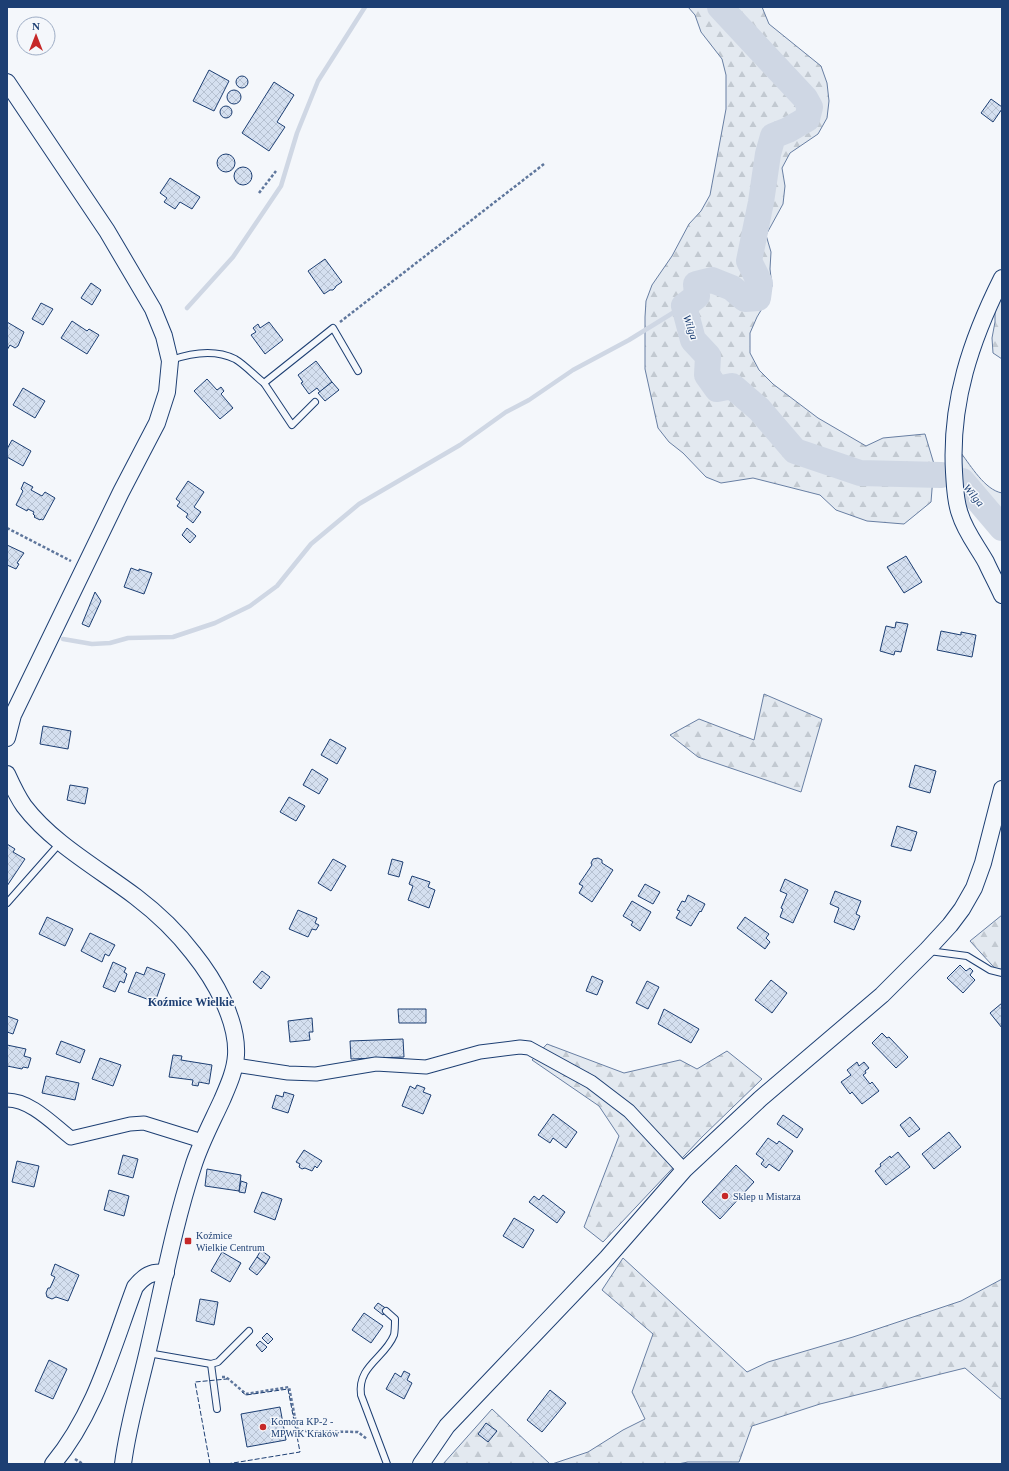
<svg xmlns="http://www.w3.org/2000/svg" width="1009" height="1471" viewBox="0 0 1009 1471" font-family="Georgia,serif">
<defs>
<pattern id="forest-firs" width="22" height="20" patternUnits="userSpaceOnUse"><rect width="22" height="20" fill="#e3e9f0"/><path d="M5 1l3.5 6h-7zM16 11l3.5 6h-7z" fill="#c2c9d1"/></pattern>
<pattern id="building-cross-hatch" width="8" height="8" patternUnits="userSpaceOnUse"><rect width="8" height="8" fill="#d5e0f0"/><path d="M0 0l8 8M0 8l8-8" fill="none" stroke="#b6c1d1"/></pattern>
</defs>
<rect width="100%" height="100%" fill="#f4f7fb"/>
<g fill="url(#forest-firs)" stroke="#687fa3">
<path d="M688,7H762L769,24L821,66L827,83L829,101L827,118L818,134L790,153L782,168L785,186L783,204L766,235L771,252L770,269L772,286L766,302L757,317L750,333V353L759,370L773,384L818,418L866,446L883,438L925,434L934,464L931,502L904,524L867,521L836,510L820,495L753,478L721,483L706,477L683,453L669,442L658,428L645,369V317L646,301L652,285L672,256L689,224L701,211L710,195L726,109V75L722,59L701,32L695,15Z"/>
<path d="M1002,288V359L993,353L992,338L995,322V307Z"/>
<path d="M961,453C971,466 985,490 1002,493V538L998,537L980,519L969,496L962,472Z"/>
<path d="M764,694L822,719L801,792L698,757L670,735L699,719L754,740Z"/>
<path d="M1002,915V976L970,941Z"/>
<path d="M547,1044L624,1073L680,1060L697,1069L727,1051L762,1079L702,1137L603,1242L584,1227L619,1136L599,1106L532,1060Z"/>
<path d="M623,1258L747,1372L768,1362L853,1337L961,1301L1002,1279V1400L965,1368L820,1404L752,1426L739,1462H688L678,1464H552L588,1452L623,1430L645,1419L632,1392L653,1334L602,1290Z"/>
<path d="M492,1409L550,1464H443Z"/>
</g>
<g fill="none" stroke-linecap="round" stroke-linejoin="round">
<g stroke="#cfd7e4" stroke-width="4.5">
<path d="M187,308L233,257L281,186L297,133L318,81L365,7"/>
<path d="M63,639L92,644L110,643L128,638L173,637L215,623L250,606L277,586L311,544L359,504L460,445L506,412L529,400L573,370L629,340L684,306"/>
</g>
<g stroke="#cfd7e4" stroke-width="26">
<path d="M720,7L805,98L810,107L807,119L788,130L773,136L768,154L761,202L749,261L760,283L758,298L745,299L732,288L712,280L696,284L697,296L684,306L693,340L708,356L707,375L717,389L732,386L759,409L795,451L860,473L941,475"/>
<path d="M962,481L1002,528"/>
</g>
</g>
<g fill="url(#building-cross-hatch)" stroke="#1d3f73">
<path d="M209,70L229,81L214,111L193,101Z"/>
<circle cx="242" cy="82" r="6"/>
<path d="M274,82L294,95L277,122L285,127L269,151L242,133Z"/>
<circle cx="234" cy="97" r="7"/>
<path d="M991,99L1002,107V109L993,122L981,113Z"/>
<circle cx="226" cy="112" r="6"/>
<circle cx="226" cy="163" r="9"/>
<circle cx="243" cy="176" r="9"/>
<path d="M170,178L200,197L192,209L180,202L175,209L164,202L167,198L160,193Z"/>
<path d="M325,259L342,282L336,286L335,288L333,290H330L324,294L308,271Z"/>
<path d="M91,283L101,290L92,305L81,298Z"/>
<path d="M41,303L53,309L43,325L32,319Z"/>
<path d="M72,321L87,331L89,329L99,335L87,354L61,338Z"/>
<path d="M7,322L24,332L18,346L15,348L10,345L7,350Z"/>
<path d="M269,322L283,340L265,354L251,335L256,332L253,328L258,324L260,328Z"/>
<path d="M316,361L332,382L320,392L317,388L309,394L301,383L303,382L298,375Z"/>
<path d="M207,379L217,390L221,387L224,391L221,394L233,408L220,419L194,391Z"/>
<path d="M332,382L339,390L325,401L318,393Z"/>
<path d="M23,388L45,401L35,418L13,405Z"/>
<path d="M12,440L31,451L23,466L7,457V449Z"/>
<path d="M188,481L204,492L194,507L201,512L193,523L186,517L188,514L177,506L180,502L176,499Z"/>
<path d="M24,482L33,487L31,490L42,496L45,492L55,498L43,520L41,519L40,520L34,517L35,516L33,514L34,512L28,509L27,511L16,505L23,491L21,489Z"/>
<path d="M187,528L196,536L190,543L182,535Z"/>
<path d="M7,545L24,553L17,563L19,564L16,569L7,565Z"/>
<path d="M906,556L922,582L904,593L887,567Z"/>
<path d="M131,568L139,571V569L152,573L144,594L124,587Z"/>
<path d="M95,592L101,601L89,627L82,624Z"/>
<path d="M896,622L908,624L901,652L895,651L894,655L880,651L886,626L895,628Z"/>
<path d="M941,631L961,635V632L976,635L972,657L937,650Z"/>
<path d="M43,726L71,731L68,749L40,744Z"/>
<path d="M330,739L346,748L337,764L321,755Z"/>
<path d="M915,765L936,771L930,793L909,787Z"/>
<path d="M312,769L328,779L319,794L303,785Z"/>
<path d="M70,785L88,788L85,804L67,800Z"/>
<path d="M289,797L305,806L296,821L280,812Z"/>
<path d="M897,826L917,832L911,851L891,846Z"/>
<path d="M7,844L15,849L13,852L25,859L7,886Z"/>
<path d="M598,858L602,860V863L613,870L592,902L579,893L583,886L579,884L592,865L591,863L593,859Z"/>
<path d="M333,859L346,866L331,891L318,883Z"/>
<path d="M392,859L403,862L399,877L388,874Z"/>
<path d="M412,876L430,882L428,887L435,890L429,908L408,900L413,886L409,884Z"/>
<path d="M785,879L808,890L793,923L780,917L783,909L781,908L787,894L780,891Z"/>
<path d="M645,884L660,892L653,904L638,896Z"/>
<path d="M835,891L861,901L856,914L860,916L854,930L834,922L839,908L830,904Z"/>
<path d="M688,895L705,904L701,912L700,911L691,926L676,918L680,911L677,910L682,901L685,902Z"/>
<path d="M632,901L651,912L640,931L631,925L633,922L623,916Z"/>
<path d="M298,910L317,918L315,923L319,925L316,930L312,929L308,937L289,929Z"/>
<path d="M47,917L73,929L65,946L39,934Z"/>
<path d="M745,917L769,934L766,938L770,942L765,949L737,928Z"/>
<path d="M90,933L115,945L109,956L105,954L102,962L81,951Z"/>
<path d="M113,962L126,968L124,972L127,974L124,983L120,981L115,992L103,987Z"/>
<path d="M960,965L966,971L970,968L973,971L970,975L975,980L963,993L947,978Z"/>
<path d="M147,967L165,974L155,1002L128,992L136,972L144,975Z"/>
<path d="M262,971L270,977L261,989L253,982Z"/>
<path d="M592,976L603,981L597,995L586,991Z"/>
<path d="M771,980L787,993L772,1013L755,1000Z"/>
<path d="M647,981L659,987L648,1009L636,1003Z"/>
<path d="M1002,1003V1028L990,1013Z"/>
<path d="M398,1009H426V1023H399Z"/>
<path d="M664,1009L699,1029L691,1043L658,1024Z"/>
<path d="M7,1016L18,1020L13,1034L7,1032Z"/>
<path d="M312,1018L313,1032H309L310,1040L290,1042L288,1021Z"/>
<path d="M882,1033L887,1038L889,1037L908,1057L896,1068L872,1043Z"/>
<path d="M403,1039L404,1057L351,1059L350,1041Z"/>
<path d="M61,1041L85,1050L80,1063L56,1054Z"/>
<path d="M7,1045L26,1049L24,1056L31,1058L28,1068L23,1067L22,1069L7,1066Z"/>
<path d="M173,1055L182,1056L181,1060L212,1065L209,1084L199,1082L198,1086L192,1085L193,1080L169,1077Z"/>
<path d="M100,1058L121,1065L113,1086L92,1079Z"/>
<path d="M857,1062L859,1066L864,1062L869,1068L865,1071L866,1073L863,1075L870,1084L872,1082L879,1091L862,1104L852,1092L850,1094L841,1082L851,1075L847,1070Z"/>
<path d="M46,1076L79,1083L75,1100L42,1093Z"/>
<path d="M417,1085L425,1088L423,1092L431,1095L423,1114L402,1106L410,1086L415,1089Z"/>
<path d="M284,1092L294,1095L288,1113L272,1108L276,1095L283,1097Z"/>
<path d="M553,1114L577,1132L566,1148L553,1138L550,1143L538,1135Z"/>
<path d="M783,1115L803,1129L797,1138L777,1124Z"/>
<path d="M910,1117L920,1129L909,1137L900,1125Z"/>
<path d="M949,1132L961,1147L934,1169L922,1154Z"/>
<path d="M768,1138L777,1144L779,1141L793,1151L779,1171L769,1164L766,1168L761,1164L764,1160L756,1154Z"/>
<path d="M304,1150L322,1161L317,1168L315,1166L312,1171L305,1168L302,1169L299,1167L300,1164L296,1162Z"/>
<path d="M898,1152L910,1167L886,1185L875,1171L881,1166L880,1164L890,1156L891,1158Z"/>
<path d="M123,1155L138,1159L133,1178L118,1174Z"/>
<path d="M17,1161L39,1166L34,1187L12,1182Z"/>
<path d="M736,1165L754,1182L720,1219L702,1202Z"/>
<path d="M207,1169L241,1175L239,1191L205,1186Z"/>
<path d="M241,1181L247,1183L245,1193L239,1192Z"/>
<path d="M109,1190L129,1196L124,1216L104,1210Z"/>
<path d="M262,1192L282,1199L275,1220L254,1212Z"/>
<path d="M543,1195L565,1212L557,1223L529,1202L534,1196L539,1200Z"/>
<path d="M514,1218L534,1230L523,1248L503,1236Z"/>
<path d="M261,1250L270,1257L266,1264L257,1257Z"/>
<path d="M222,1252L241,1263L230,1282L211,1271Z"/>
<path d="M257,1257L266,1264L257,1275L249,1269Z"/>
<path d="M55,1264L79,1275L68,1301L56,1297L52,1299L47,1297L46,1293L48,1288H50L55,1277L51,1275Z"/>
<path d="M200,1299L218,1302L214,1325L196,1321Z"/>
<path d="M378,1303L387,1309L383,1315L374,1308Z"/>
<path d="M364,1313L383,1326L371,1343L352,1330Z"/>
<path d="M267,1333L273,1339L268,1344L262,1338Z"/>
<path d="M260,1341L267,1347L262,1352L256,1345Z"/>
<path d="M49,1360L67,1369L53,1399L35,1391Z"/>
<path d="M404,1371L410,1374L407,1380L412,1383L404,1399L386,1389L395,1373L401,1377Z"/>
<path d="M550,1390L566,1403L542,1432L527,1420Z"/>
<path d="M280,1407L286,1440L247,1447L241,1414Z"/>
<path d="M486,1423L497,1431L488,1442L478,1434Z"/>
</g>
<g fill="none" stroke-linecap="round" stroke-linejoin="round">
<defs>
<g id="service">
<path d="M171,360C191,353 215,349 235,359C244,364 255,376 264,383L333,328L358,371"/>
<path d="M264,383L292,425L315,402"/>
<path d="M7,903L60,843"/>
<path d="M929,951L967,956L990,970L1002,973"/>
<path d="M386,1311L395,1319C395,1324 395,1330 394,1335C385,1358 357,1366 361,1395L387,1464"/>
<path d="M148,1353L211,1364L218,1362L249,1331"/>
<path d="M211,1364L217,1409"/>
</g>
<g id="minor">
<path d="M235,1065L288,1073L316,1074L376,1064L426,1067L480,1052L520,1047L529,1048L591,1082L629,1111L684,1170"/>
<path d="M7,1100C31,1100 53,1124 71,1138L130,1124L144,1123L202,1141"/>
</g>
<g id="tertiary">
<path d="M7,82L107,231L153,309L164,336L170,361L167,392L157,423L121,492L13,715L7,738"/>
<path d="M1002,278C971,340 950,402 954,472C955,486 955,501 960,514C965,531 977,546 986,562C991,573 997,584 1002,595"/>
<path d="M7,774C12,785 17,796 24,806C52,843 99,869 136,897C157,913 177,932 193,953C214,979 238,1020 236,1055C235,1071 228,1086 222,1100C212,1122 200,1144 193,1167C174,1225 163,1286 149,1346C140,1386 128,1424 123,1464"/>
<path d="M53,1464C96,1412 112,1348 135,1287C144,1276 151,1271 166,1273"/>
<path d="M421,1464L447,1426L607,1258L684,1170L760,1099L882,995L927,950L950,925L962,909L974,888L983,863L1002,789"/>
</g>
</defs>
<use href="#service" stroke="#1d3f73" stroke-width="8"/>
<use href="#minor" stroke="#1d3f73" stroke-width="15"/>
<use href="#tertiary" stroke="#1d3f73" stroke-width="18"/>
<g stroke="#5e769c" stroke-width="2.5" stroke-dasharray="3 2" stroke-linecap="butt">
<path d="M259,193L276,171"/>
<path d="M340,322L544,164"/>
<path d="M7,528L71,561"/>
<path d="M222,1377H226L246,1394L289,1387L297,1428L300,1431L358,1432L367,1439"/>
<path d="M75,1459L83,1464"/>
</g>
<use href="#service" stroke="#f4f7fb" stroke-width="6"/>
<use href="#minor" stroke="#f4f7fb" stroke-width="13"/>
<use href="#tertiary" stroke="#f4f7fb" stroke-width="16"/>
<g stroke="#1d3f73" stroke-width="1" stroke-dasharray="5 2" stroke-linecap="butt">
<path d="M210,1464L195,1382L227,1379"/>
<path d="M227,1464L300,1452L288,1389L246,1395L242,1392"/>
</g>
</g>
<g fill="#c62828" stroke="#f4f7fb" stroke-width="1.5">
<circle cx="725" cy="1196" r="4"/>
<rect x="184" y="1237" width="8" height="8" rx="2"/>
<circle cx="263" cy="1427" r="4"/>
</g>
<g text-anchor="middle" dominant-baseline="central" stroke-width="3" stroke-linejoin="round" paint-order="stroke">
<g font-size="10" fill="#1d3f73" stroke="#f4f7fb" text-anchor="start">
<text x="733" y="1196">Sklep u Mistarza</text>
<text x="196" y="1235">Koźmice<tspan x="196" dy="12">Wielkie Centrum</tspan></text>
<text x="271" y="1421">Komora KP-2 -<tspan x="271" dy="12">MPWiK Kraków</tspan></text>
</g>
<g font-size="11" font-style="italic" fill="#1d3f73" stroke="#f4f7fb">
<text transform="translate(691 327) rotate(71)">Wilga</text>
<text transform="translate(974 495) rotate(50)">Wilga</text>
</g>
<g font-size="12" font-weight="bold" fill="#1d3f73" stroke="#f4f7fb">
<text x="191" y="1002">Koźmice Wielkie</text>
</g>
</g>
<rect width="1009" height="1471" fill="none" stroke="#1d3f73" stroke-width="16"/>
<g transform="translate(36 36)"><circle r="19" fill="#f4f7fb" stroke="#9eadc5"/>
<path d="M0-3L7 15L0 10L-7 15Z" fill="#c62828"/>
<text y="-6" font-size="11" font-weight="bold" text-anchor="middle" fill="#1d3f73">N</text>
</g>
</svg>
